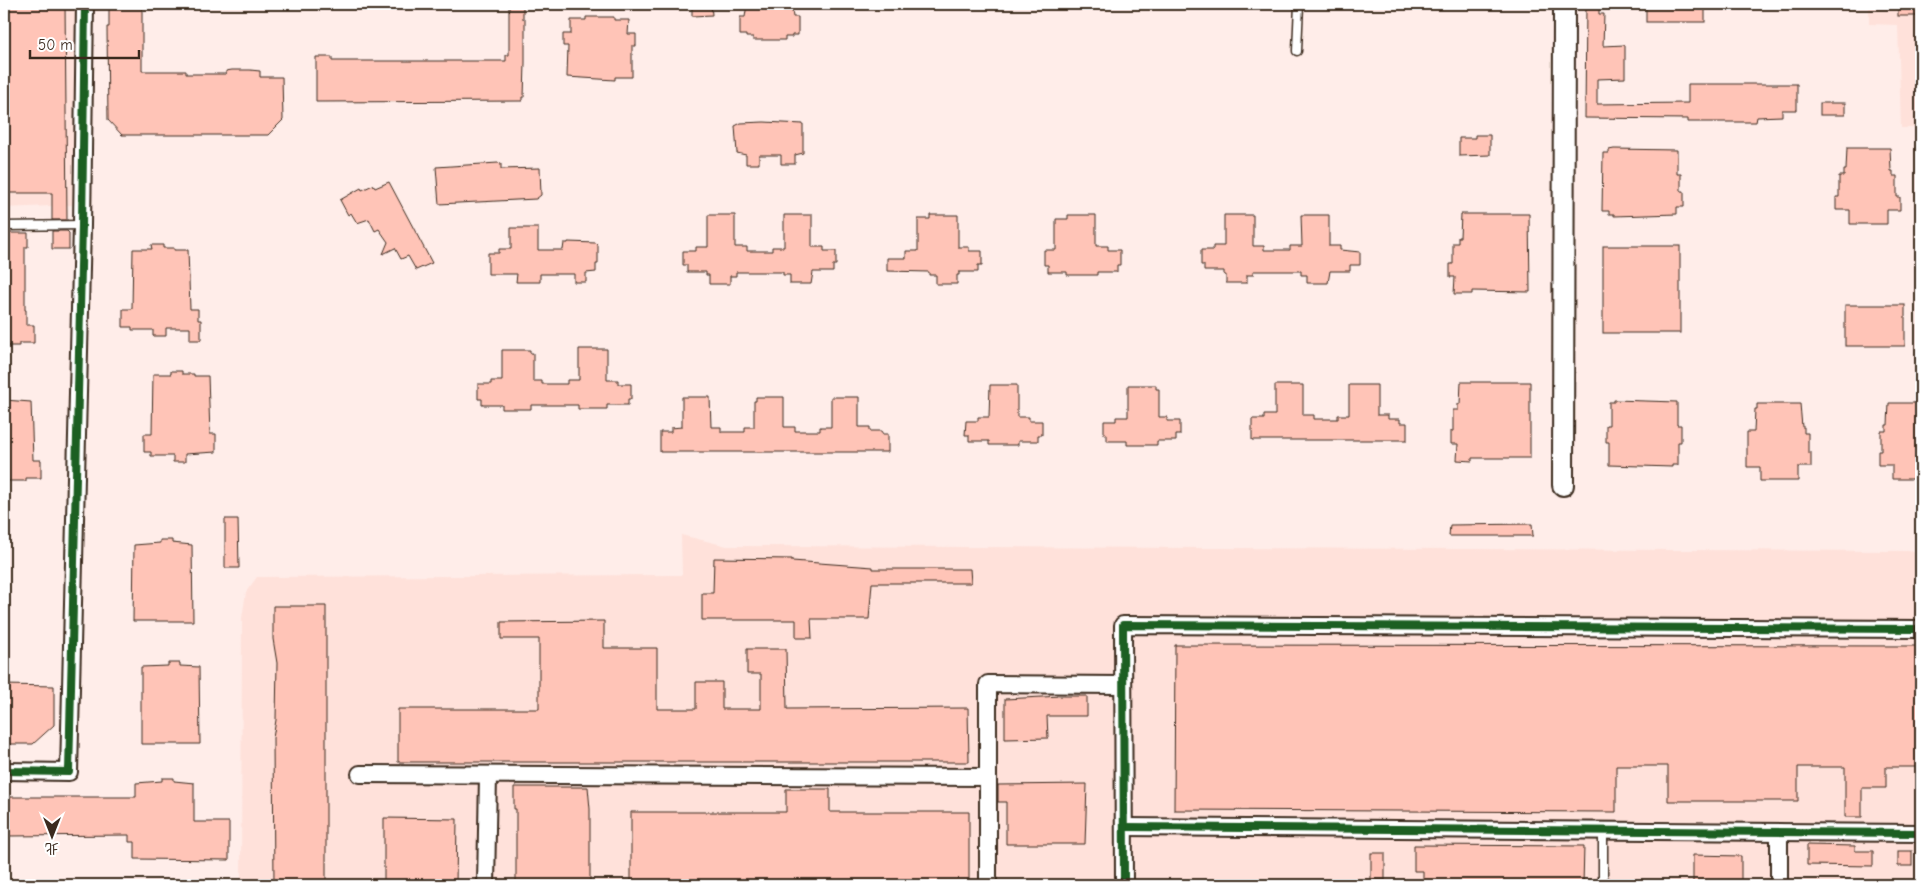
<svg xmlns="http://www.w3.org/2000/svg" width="1925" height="889" viewBox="0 0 1925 889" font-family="'Comic Neue','LXGW WenKai TC',sans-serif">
<rect width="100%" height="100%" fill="#ffede9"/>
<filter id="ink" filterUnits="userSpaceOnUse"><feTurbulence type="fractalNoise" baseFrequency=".02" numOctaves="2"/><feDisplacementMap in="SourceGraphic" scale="10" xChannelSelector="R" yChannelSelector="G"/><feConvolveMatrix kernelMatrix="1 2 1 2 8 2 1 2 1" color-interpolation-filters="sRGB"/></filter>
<g filter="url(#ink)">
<g fill="#ffe1da">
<path d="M4,4H75V205L4,208Z"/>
<path d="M1869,4H1921V128H1901L1898,25L1869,24Z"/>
<path d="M681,535L727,546L1921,551V885H241L242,618L246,592L257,577L682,575Z"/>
</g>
<g fill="#ffc4b7" stroke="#3b2a1e">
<path d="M9,4H65L67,220H52V193H9Z"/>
<path d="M109,4H142V71H186V74H226V71L232,70H250L260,71V77H282L283,120L268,135H122L108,120L107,27H109Z"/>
<path d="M509,4H523V19H525V63L524,97H522V101L316,102V57H332V61H506V55H509Z"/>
<path d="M692,4H711L712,15L692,16Z"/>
<path d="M747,4H791L793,17H798V35H792V37H785V40H753V37H746V35H740V17H745Z"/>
<path d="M1586,4H1599V14H1604L1603,46L1625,45V78L1597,79V104L1688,103V84H1797V110H1782V116L1757,117L1756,122H1688V119L1585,118Z"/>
<rect x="1646" y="4" width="59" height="18"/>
<rect x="1898" y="4" width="23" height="12"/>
<path d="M586,17H614V20H629L628,34H636V46H632V77H615V80L567,77L568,46H563V34H571V20H586Z"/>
<rect x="1820" y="103" width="25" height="12"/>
<path d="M764,122L803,124V153L795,155V164H781V155H759V164H746V155L737,153L735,126L741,123Z"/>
<path d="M1475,135H1490V155L1459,156V138H1475Z"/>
<path d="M1847,148H1890L1891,171H1893V176H1897V197H1900V210H1887V224H1850V210H1836V197H1839V176H1844V170H1846Z"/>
<path d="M1614,149L1677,150V174H1681V191H1684V207H1677V214L1614,216V214H1609V211H1602L1603,153H1609V150Z"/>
<path d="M498,163L501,164V169L540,168L541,195L536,199L439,204L436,167Z"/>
<path d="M389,182L432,263L416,270L408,256L401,259L395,248L383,254L388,242L379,229L375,231L369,219L357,223L351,213L348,215L340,200L361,188L362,190L373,185L375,188Z"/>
<path d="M1461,214H1529L1530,292L1472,291V294H1454L1455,277H1450V264H1453V243H1458V237H1460Z"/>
<path d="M708,215H735V247H747V251H772V247H784V215H812V247H824V251H836V265H833V272H813L811,284H790V275H783V272H736V276H730V284H709V275H706V272H687V265H683V251H696V247H708Z"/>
<path d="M930,215H958V247H969V251H982V265H978V272H959V275H957V284H936V275H929V272L887,271V258H906V251H918V219H930Z"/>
<path d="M1068,215H1096V246H1108V250H1120V265H1117V272H1097V275H1067V272H1048V265H1044V250H1056V219H1068Z"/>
<path d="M1224,215H1253V246H1264V250H1290V246H1302L1301,215H1329V246H1340V250L1360,252V265H1350V271H1330L1328,283H1307V275H1301V271H1253V275H1247V283H1226V275H1224V271H1204V265H1201V250H1213V246H1224Z"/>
<path d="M511,228H538V250H563L564,243H568V242L596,243L598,245V264H596V272L586,273V282H574V274H540V282H516L517,274H488V253H499V249H511Z"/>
<path d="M52,231H67L69,233V249H52Z"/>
<path d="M4,233H28V247H25V310H26V325H34V343H19V346H4Z"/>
<path d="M151,245H163V248H174V250H188L190,309H198V320H201V340H190V328H166V336H153V330H132V327H123V309H132L133,249H152Z"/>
<rect x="1603" y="246" width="77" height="87"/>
<rect x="1845" y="305" width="60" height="41"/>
<path d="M579,349H607V380H618V384H631V399H628V405H607V409H578V405H531V409H502V405H482V399H478V384H491V381H502V350H530V353H533V381H542V384H567V380H579Z"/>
<path d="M171,371H182V374H194V376H208L210,434H216V452L185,454V462H173V456H151V452H144V434H152L153,374H171Z"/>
<path d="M1461,382H1530V458H1472V461L1457,460L1458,444H1451V431H1453V410H1458V404H1460Z"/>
<path d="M990,385H1017V417H1029V421H1042V435H1038V441H1018V445H989V441H969V435H965L966,421H978V417H989Z"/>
<path d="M1128,385H1156V389H1159V417H1167V421H1180V435H1176V441H1157V445H1127V441H1107V435H1104V421H1116V417H1128Z"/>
<path d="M1275,385H1303V415H1314V419H1338V415H1349V385H1377V415H1388V419H1400V423H1407V440H1252V419H1264V415H1275Z"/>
<path d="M682,397H710L711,427H721V432H745V427H754V401H756V397H784V427H795V431H820V427H831V397H859V427H870V431H882V434H888V452H660V432H671V428L682,427Z"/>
<path d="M4,400L31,402L33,460H41V478H26V481H4Z"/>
<path d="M1614,400L1677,402V425H1681V442H1678V465H1672V467L1609,465V442H1606V425H1609V402H1614Z"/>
<path d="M1889,403H1921V479H1892V465H1878V451H1881V431H1886V425H1888Z"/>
<path d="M1757,404H1800L1802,427H1804V433H1808V453H1811V467H1798V481H1760V467H1747V432H1754L1755,409H1757Z"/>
<path d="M225,519H238L239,568H225Z"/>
<path d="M1532,524L1533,536H1449L1450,525Z"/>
<path d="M160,540H172V543L192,545L193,621H133L134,545L160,543Z"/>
<path d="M714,558L792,559V561L873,567V569H970L971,583H872L869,619H811L812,638H796V620H702V593H713Z"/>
<path d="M273,606H326V885H274L273,738L276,720L277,663L273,639Z"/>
<path d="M604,621V648H657V709H696V682H722V709H761V674H747V649H786L787,709L968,708L969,762H398V709H539V639H501V622Z"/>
<path d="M1175,645L1921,646V767H1886V788H1862V817H1845V767H1798V801H1668V766H1616V812L1174,810Z"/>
<path d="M168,663H180V666L199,667L200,744H141V667L168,666Z"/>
<path d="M4,685L54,686V725L33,744H4Z"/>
<path d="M1061,696H1087V716H1047L1048,738L1005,739V699Z"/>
<path d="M162,778H174V781L194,783V822H229V860L135,859V842H129V835L7,836V797H136V783L162,781Z"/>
<path d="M1087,784L1085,844H1006V802H998V785Z"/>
<path d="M514,787H588L590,809V885H516V809H514Z"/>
<path d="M786,789H830V812H969V885H631V812H786Z"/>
<path d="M384,818L457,819L456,885H384Z"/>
<path d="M1414,845L1584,846L1583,885H1423V871H1414Z"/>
<path d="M1807,845L1855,846V851H1873V866L1807,865Z"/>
<rect x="1898" y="851" width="14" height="15"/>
<rect x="1371" y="853" width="14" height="27"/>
<path d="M1693,855L1741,856V885H1693Z"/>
</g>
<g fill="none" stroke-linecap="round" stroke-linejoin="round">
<defs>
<g id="service">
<path d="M1297,51L1299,4"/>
<path d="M4,226L82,225"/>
<path d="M1603,831V885"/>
</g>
<g id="minor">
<path d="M4,771L69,772L82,225L85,4"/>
<path d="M360,774L988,777"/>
<path d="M1124,827L1921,833"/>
<path d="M486,885L488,775"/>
<path d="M988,885V684L1123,685"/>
<path d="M1124,885L1123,625L1921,629"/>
<path d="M1779,885V832"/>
</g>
<path id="tertiary" d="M1563,485L1564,4"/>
</defs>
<use href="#service" stroke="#3b2a1e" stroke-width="11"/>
<use href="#minor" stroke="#3b2a1e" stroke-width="20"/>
<use href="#tertiary" stroke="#3b2a1e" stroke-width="24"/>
<use href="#service" stroke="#fff" stroke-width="8"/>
<use href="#minor" stroke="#fff" stroke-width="16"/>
<use href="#tertiary" stroke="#fff" stroke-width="20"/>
<defs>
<g id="cycleway">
<path d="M4,771L69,772L82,225L85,4"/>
<path d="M1124,827L1921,833"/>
<path d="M1124,885L1123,625L1921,629"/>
</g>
</defs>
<use href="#cycleway" stroke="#fff" stroke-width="11"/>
<use href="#cycleway" stroke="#1b5e20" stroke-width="8"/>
</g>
</g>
<rect width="1925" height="889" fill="none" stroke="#fff" stroke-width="20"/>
<rect x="10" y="10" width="1905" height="869" fill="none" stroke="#3b2a1e" stroke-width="2" filter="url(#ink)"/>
<g transform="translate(52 836) rotate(180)" stroke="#ffffff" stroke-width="4" paint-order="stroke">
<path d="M0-4L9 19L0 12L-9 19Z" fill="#3b2a1e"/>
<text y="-8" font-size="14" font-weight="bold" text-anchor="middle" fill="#3b2a1e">北</text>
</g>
<path d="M30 50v8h109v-8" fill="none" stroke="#3b2a1e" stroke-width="2.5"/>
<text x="38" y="50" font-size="15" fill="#3b2a1e" stroke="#ffffff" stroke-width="4" paint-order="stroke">50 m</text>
</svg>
